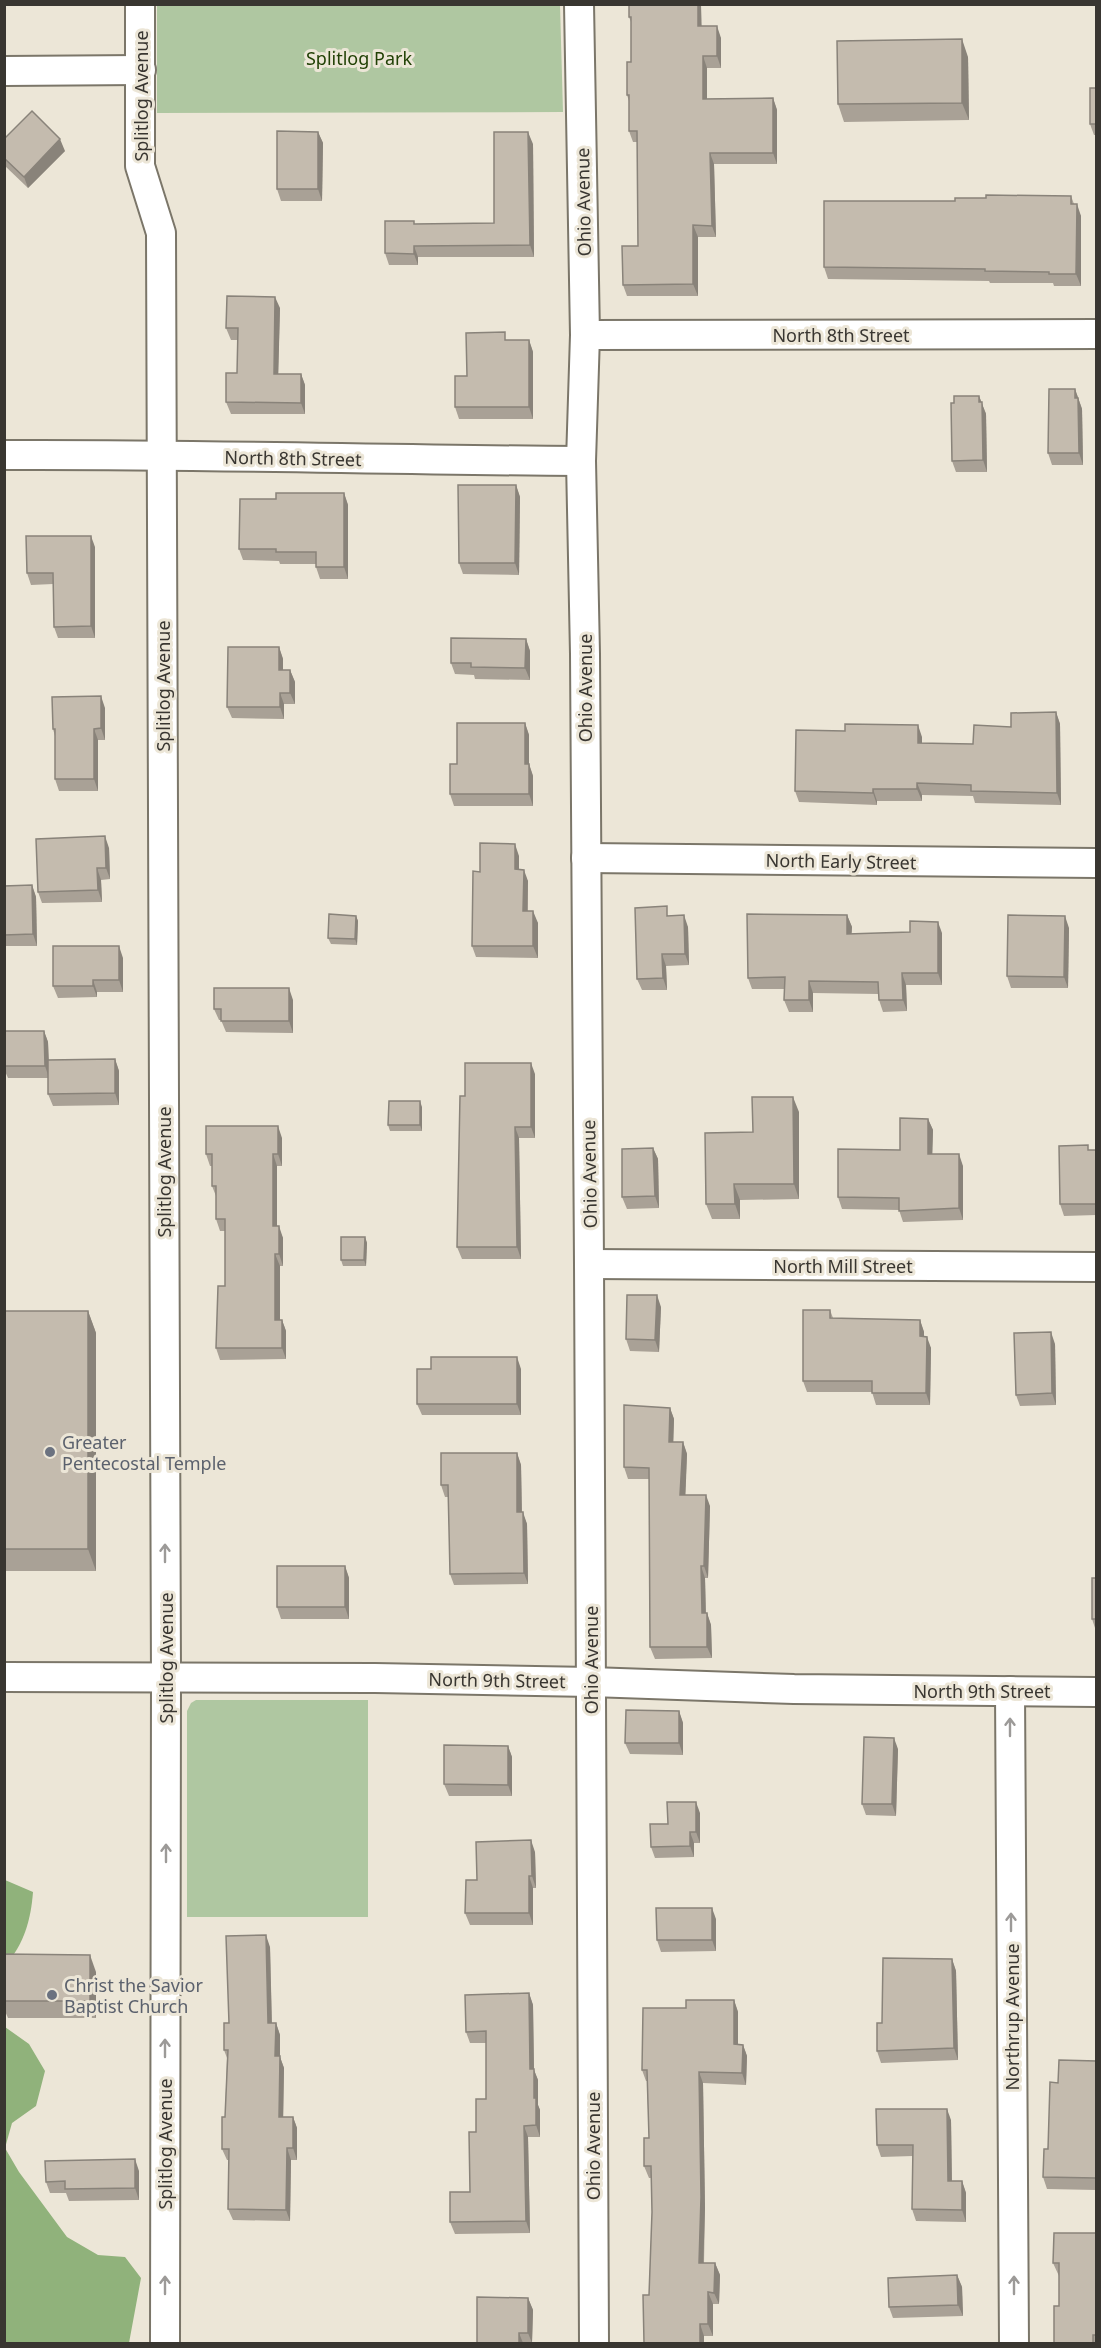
<svg xmlns="http://www.w3.org/2000/svg" width="1101" height="2348" viewBox="0 0 1101 2348" font-family="'Noto Sans',sans-serif">
<rect width="100%" height="100%" fill="#ece6d7"/>
<g fill="#afc7a1">
<path d="M157,5H560L563,112L157,113Z"/>
<path d="M196,1700H368V1917H187V1711L191,1703Z"/>
</g>
<g fill="#90b27b">
<path d="M5,1880L33,1892C31,1919 24,1945 5,1965Z"/>
<path d="M5,2027L29,2044L45,2071L36,2106L12,2123L5,2148L19,2172L67,2237L98,2255L125,2257L141,2278L129,2343H5Z"/>
</g>
<g fill="none" stroke-linecap="round" stroke-linejoin="round">
<defs>
<g id="minor">
<path d="M140,4V166L161,233L166,1679L165,2344"/>
<path d="M579,4L585,335L581,461L585,654L589,1264L594,2344"/>
<path d="M4,71L141,70"/>
<path d="M585,335L1096,334"/>
<path d="M4,455C197,454 389,460 581,461"/>
<path d="M586,858L1096,863"/>
<path d="M589,1264L1096,1267"/>
<path d="M4,1677L375,1678L591,1682L794,1689L1096,1692"/>
<path d="M1010,1691L1014,2344"/>
</g>
</defs>
<use href="#minor" stroke="#7b7669" stroke-width="32"/>
<use href="#minor" stroke="#fff" stroke-width="28"/>
</g>
<g fill="#a9a196">
<path d="M629,17L702,26L721,38V68H707V99L773,98L777,110V164H714L716,237H698V296H627L623,285L638,246L637,142H633L629,131V101L627,95L631,62V22Z"/>
<path d="M968,57L969,120L844,122L838,104Z"/>
<path d="M1096,88V135H1094L1090,124Z"/>
<path d="M318,132L323,143L322,201H281L277,189Z"/>
<path d="M4,139L65,151L28,188L4,165Z"/>
<path d="M533,144L534,257H418V265H389L385,253L414,221V224L494,223Z"/>
<path d="M1071,196L1074,204L1081,216V286H1054L1053,283H990L989,281L828,279L824,267L955,201L986,198Z"/>
<path d="M280,308L278,374H301L305,385V414H231L226,402L237,373L238,340H231L226,328Z"/>
<path d="M508,340H529L533,352V419H459L455,407L467,376Z"/>
<path d="M1075,389L1082,409L1083,465H1052L1048,453Z"/>
<path d="M979,396L986,414L987,472H956L952,461L954,403Z"/>
<path d="M516,485L520,497L519,575L463,574L459,563Z"/>
<path d="M344,493L348,505V579H320L316,567V564H280L279,561L243,560L239,549L276,499Z"/>
<path d="M95,547V638H58L54,627L53,584L31,585L27,573Z"/>
<path d="M526,639L530,651V680L475,679L474,675L455,674L451,663Z"/>
<path d="M279,647L283,659V670H290L295,682V704H284V719L232,718L227,707Z"/>
<path d="M105,708V740H98V791H59L55,779V736L53,729Z"/>
<path d="M1056,712L1060,724L1061,805L975,803L973,796L922,795V801H877V805L799,802L795,791L922,737V743L973,744L1011,727Z"/>
<path d="M525,723L529,735V764L533,776V806H454L450,794L457,764Z"/>
<path d="M109,848L110,879L101,880L102,902L42,903L38,892Z"/>
<path d="M519,856V870L528,881V911L538,923V958L476,957L472,946L480,872Z"/>
<path d="M32,885L36,897L37,946H4V886Z"/>
<path d="M671,915L688,927L689,965L666,966L667,990H642L637,979Z"/>
<path d="M847,915L852,927L851,934L942,933V985H906L907,1011L883,1012L879,1000V994L813,993V1012H789L784,1000L785,989H752L748,978Z"/>
<path d="M356,916L358,921L357,945L331,944L328,938Z"/>
<path d="M1069,928L1068,988H1011L1007,976Z"/>
<path d="M123,958V992H97V997L58,998L53,986Z"/>
<path d="M293,1000V1033L226,1032L221,1020H219L214,1009Z"/>
<path d="M4,1031H44L48,1042L49,1060L115,1059L119,1071V1105L53,1106L48,1094V1078H8L4,1069Z"/>
<path d="M535,1074V1138H519L521,1259H462L457,1247L465,1096Z"/>
<path d="M422,1107V1131H390L388,1125Z"/>
<path d="M799,1112V1199L740,1200V1219H712L706,1204Z"/>
<path d="M928,1119L933,1130L932,1154L963,1166V1220L903,1222L899,1210L842,1209L838,1197L900,1150Z"/>
<path d="M282,1138V1166H277V1226L283,1238V1266H280V1320H282L286,1331V1359L220,1360L216,1348L225,1286V1231H220L216,1219V1196L212,1186V1166H210L206,1154Z"/>
<path d="M653,1148L658,1159L659,1208L627,1209L622,1197Z"/>
<path d="M1090,1150H1096V1215L1064,1216L1060,1204Z"/>
<path d="M365,1237L367,1243L366,1266H343L341,1260Z"/>
<path d="M661,1307L659,1352L630,1351L626,1339Z"/>
<path d="M830,1310L833,1318L920,1320L924,1332V1337L931,1348L930,1405H876L872,1392H807L803,1381Z"/>
<path d="M4,1311H88L96,1333V1571H4Z"/>
<path d="M1055,1344L1056,1405L1020,1406L1016,1395Z"/>
<path d="M521,1369V1415H422L417,1404Z"/>
<path d="M670,1408L674,1419L673,1442H683L687,1454L685,1495L710,1506L708,1578H705L706,1613H707L711,1625L712,1658L655,1659L650,1647L649,1479H628L624,1467Z"/>
<path d="M517,1453L521,1465L522,1512L527,1524L528,1584L454,1585L450,1574L449,1497H445L441,1485Z"/>
<path d="M345,1566L349,1578V1619H281L277,1607Z"/>
<path d="M1096,1578V1631L1092,1619Z"/>
<path d="M679,1711L683,1723V1755L630,1754L625,1743Z"/>
<path d="M508,1746L512,1757V1796H449L444,1784Z"/>
<path d="M898,1749L896,1816L866,1815L862,1804Z"/>
<path d="M700,1813V1843H694V1857L655,1858L651,1847L668,1824Z"/>
<path d="M535,1852L536,1888H533V1925H470L465,1913L477,1880Z"/>
<path d="M716,1919V1951L661,1952L657,1940Z"/>
<path d="M270,1947L272,2023H276L280,2035V2057L284,2068L283,2117H293L297,2128V2160H291L290,2221L233,2220L228,2209L229,2160H227L222,2149L225,2117L227,2058L224,2050L229,2023Z"/>
<path d="M4,1954L96,1972V2018H8L4,2009Z"/>
<path d="M952,1959L956,1971L958,2060L881,2063L877,2051L882,2023Z"/>
<path d="M529,1993L533,2005L534,2070L538,2080V2105L540,2110V2137H528L530,2233L455,2234L450,2222L470,2192L476,2132L486,2099V2043H470L466,2032Z"/>
<path d="M734,2000L738,2012V2045H743L747,2056L746,2085L703,2083L705,2208L704,2263H715L720,2275L719,2304H713V2336H704V2343L649,2295L652,2212L651,2178H649L644,2166L649,2138L647,2081H646L642,2070L686,2008Z"/>
<path d="M1096,2061V2190L1047,2189L1043,2177L1058,2083Z"/>
<path d="M951,2120L952,2181H962L966,2193V2222L916,2221L912,2209L913,2156L881,2157L877,2145Z"/>
<path d="M139,2171V2200L69,2201L66,2193H50L46,2182Z"/>
<path d="M1096,2233V2343H1054L1059,2306V2276L1053,2263Z"/>
<path d="M957,2275L962,2287L963,2316L893,2318L889,2307Z"/>
<path d="M528,2298L533,2310L532,2343H477Z"/>
</g>
<g fill="#89837a">
<path d="M698,4H701L702,38L698,26Z"/>
<path d="M717,26L721,38V68L717,56Z"/>
<path d="M962,39L968,57L969,120L962,103Z"/>
<path d="M703,56L707,68V110L703,99Z"/>
<path d="M773,98L777,110V164L773,153Z"/>
<path d="M318,132L323,143L322,201L318,189Z"/>
<path d="M528,132L533,144L534,257L530,245Z"/>
<path d="M60,139L65,151L28,188L24,177Z"/>
<path d="M710,153L714,164L716,237L712,226Z"/>
<path d="M1077,204L1081,216V286L1076,274Z"/>
<path d="M693,225L698,237V296L693,284Z"/>
<path d="M414,246L418,257V265L414,254Z"/>
<path d="M275,297L280,308L278,385L274,374Z"/>
<path d="M529,340L533,352V419L529,407Z"/>
<path d="M301,374L305,385V414L301,403Z"/>
<path d="M1075,389L1082,409L1083,465L1079,453Z"/>
<path d="M979,396L986,414L987,472L983,460Z"/>
<path d="M516,485L520,497L519,575L515,563Z"/>
<path d="M344,493L348,505V579L344,567Z"/>
<path d="M91,536L95,547V638L91,626Z"/>
<path d="M526,639L530,651V680L525,668Z"/>
<path d="M279,647L283,659V682L279,670Z"/>
<path d="M290,670L295,682V704L290,693Z"/>
<path d="M280,693L284,704V719L280,707Z"/>
<path d="M101,696L105,708V740L101,728Z"/>
<path d="M1056,712L1060,724L1061,805L1057,793Z"/>
<path d="M525,723L529,735V776L525,764Z"/>
<path d="M918,725L922,737V754L918,743Z"/>
<path d="M94,729L98,740V791L94,779Z"/>
<path d="M529,764L533,776V806L529,794Z"/>
<path d="M917,783L922,795V801L917,789Z"/>
<path d="M873,789L877,801V805L873,793Z"/>
<path d="M105,836L109,848L110,879L106,868Z"/>
<path d="M515,844L519,856V881L515,869Z"/>
<path d="M97,868L101,880L102,902L98,890Z"/>
<path d="M524,870L528,881L527,923L523,911Z"/>
<path d="M32,885L36,897L37,946L33,934Z"/>
<path d="M533,911L538,923V958L533,946Z"/>
<path d="M684,915L688,927L689,965L685,954Z"/>
<path d="M847,915L852,927L851,946L847,934Z"/>
<path d="M356,916L358,921L357,945L355,939Z"/>
<path d="M1065,916L1069,928L1068,988L1064,977Z"/>
<path d="M938,922L942,933V985L938,973Z"/>
<path d="M119,946L123,958V992L119,980Z"/>
<path d="M662,954L666,966L667,990L663,978Z"/>
<path d="M902,973L906,985L907,1011L903,1000Z"/>
<path d="M93,980L97,992V997L93,986Z"/>
<path d="M809,981L813,993V1012L809,1000Z"/>
<path d="M289,988L293,1000V1033L289,1021Z"/>
<path d="M44,1031L48,1042L49,1078L45,1066Z"/>
<path d="M115,1059L119,1071V1105L115,1093Z"/>
<path d="M531,1063L535,1074V1138L531,1127Z"/>
<path d="M793,1097L799,1112V1199L794,1184Z"/>
<path d="M420,1101L422,1107V1131L420,1125Z"/>
<path d="M928,1119L933,1130L932,1166L928,1154Z"/>
<path d="M278,1126L282,1138V1166L278,1154Z"/>
<path d="M515,1127L519,1138L521,1259L517,1247Z"/>
<path d="M653,1148L658,1159L659,1208L655,1196Z"/>
<path d="M273,1154L277,1166V1238L273,1226Z"/>
<path d="M959,1154L963,1166V1220L959,1208Z"/>
<path d="M734,1184L740,1200V1219L735,1204Z"/>
<path d="M279,1226L283,1238V1266L279,1254Z"/>
<path d="M365,1237L367,1243L366,1266L364,1260Z"/>
<path d="M275,1254L280,1266V1331L275,1320Z"/>
<path d="M657,1295L661,1307L659,1352L655,1340Z"/>
<path d="M88,1311L96,1333V1571L88,1549Z"/>
<path d="M282,1320L286,1331V1359L282,1348Z"/>
<path d="M920,1320L924,1332V1348L920,1336Z"/>
<path d="M1051,1332L1055,1344L1056,1405L1052,1393Z"/>
<path d="M927,1337L931,1348L930,1405L926,1393Z"/>
<path d="M517,1357L521,1369V1415L517,1404Z"/>
<path d="M670,1408L674,1419L673,1453L669,1442Z"/>
<path d="M683,1442L687,1454L685,1507L680,1495Z"/>
<path d="M517,1453L521,1465L522,1524L517,1512Z"/>
<path d="M706,1495L710,1506L708,1578L704,1566Z"/>
<path d="M523,1512L527,1524L528,1584L524,1573Z"/>
<path d="M345,1566L349,1578V1619L345,1607Z"/>
<path d="M701,1566L705,1578L706,1625L702,1613Z"/>
<path d="M707,1613L711,1625L712,1658L707,1647Z"/>
<path d="M679,1711L683,1723V1755L679,1743Z"/>
<path d="M894,1738L898,1749L896,1816L892,1804Z"/>
<path d="M508,1746L512,1757V1796L508,1785Z"/>
<path d="M696,1802L700,1813V1843L696,1832Z"/>
<path d="M690,1832L694,1843V1857L690,1846Z"/>
<path d="M531,1840L535,1852L536,1888L532,1876Z"/>
<path d="M529,1876L533,1888V1925L529,1913Z"/>
<path d="M712,1908L716,1919V1951L712,1940Z"/>
<path d="M266,1935L270,1947L272,2035L268,2023Z"/>
<path d="M90,1955L96,1972V2018L90,2001Z"/>
<path d="M952,1959L956,1971L958,2060L954,2048Z"/>
<path d="M529,1993L533,2005L534,2070L538,2080V2105L540,2110V2137L536,2125L534,2098L530,2069Z"/>
<path d="M734,2000L738,2012V2056L734,2044Z"/>
<path d="M276,2023L280,2035V2057L284,2068L283,2128L279,2117L275,2056Z"/>
<path d="M743,2045L747,2056L746,2085L742,2073Z"/>
<path d="M699,2072L703,2083L705,2208L703,2274L699,2263Z"/>
<path d="M947,2109L951,2120L952,2193L948,2181Z"/>
<path d="M293,2117L297,2128V2160L293,2148Z"/>
<path d="M524,2126L528,2137L530,2233L526,2221Z"/>
<path d="M287,2148L291,2160L290,2221L286,2210Z"/>
<path d="M135,2159L139,2171V2200L135,2188Z"/>
<path d="M962,2181L966,2193V2222L962,2210Z"/>
<path d="M715,2263L720,2275L719,2304L714,2293Z"/>
<path d="M957,2275L962,2287L963,2316L958,2305Z"/>
<path d="M708,2292L713,2304V2336L708,2324Z"/>
<path d="M528,2298L533,2310L532,2343L528,2333Z"/>
<path d="M700,2324L704,2336V2343H700Z"/>
<path d="M519,2333L523,2343H519Z"/>
</g>
<g fill="#c4bbae" stroke="#89837a" stroke-width="1.5">
<path d="M629,4H698V26H717V56H703V99L773,98V153H710L712,226L693,225V284L623,285L622,246H638L637,131H629V95H627V62H631V17H629Z"/>
<path d="M962,39V103L838,104L837,41Z"/>
<rect x="1090" y="88" width="6" height="36"/>
<path d="M32,111L60,139L24,177L4,158V139Z"/>
<path d="M277,131L318,132V189H277Z"/>
<path d="M494,132H528L530,245L414,246V254L385,253V221H414V224L494,223Z"/>
<path d="M986,195L1071,196V204H1077L1076,274H1049V272L985,271V269L824,267V201H955V198H986Z"/>
<path d="M227,296L275,297L274,374H301V403L226,402V373H237L238,328H226Z"/>
<path d="M505,332V340H529V407H455V376H467L466,333Z"/>
<path d="M1049,389H1075V398H1078L1079,453H1048Z"/>
<path d="M954,396H979V402H982L983,460L952,461L951,403H954Z"/>
<path d="M458,485H516L515,563H459Z"/>
<path d="M276,493H344V567H316V552H276V549H239L240,499H276Z"/>
<path d="M26,536H91V626L54,627L53,573H27Z"/>
<path d="M451,638L526,639L525,668L471,667V663H451Z"/>
<path d="M228,647H279V670H290V693H280V707H227Z"/>
<path d="M101,696V728L94,729V779H55V729H53L52,697Z"/>
<path d="M1056,712L1057,793L971,791V785L917,783V789H873V793L795,791L796,730L845,731V724L918,725V743L973,744L974,725L1011,727V713Z"/>
<path d="M457,723H525V764H529V794H450V764H457Z"/>
<path d="M105,836L106,868H97L98,890L38,892L36,839Z"/>
<path d="M480,843L515,844V869L524,870L523,911H533V946H472L473,871L480,872Z"/>
<path d="M32,885L33,934L4,935V886Z"/>
<path d="M667,906V916L684,915L685,954H662L663,978L637,979L635,908Z"/>
<path d="M329,914L356,916L355,939L328,938Z"/>
<path d="M747,914L847,915V934L910,932V921L938,922V973H902L903,1000H879L878,982L809,981V1000H784L785,977L748,978Z"/>
<path d="M1008,915L1065,916L1064,977L1007,976Z"/>
<path d="M53,946H119V980H93V986H53Z"/>
<path d="M214,988H289V1021H221V1009H214Z"/>
<path d="M4,1031H44L45,1066H4Z"/>
<path d="M115,1059V1093L48,1094V1060Z"/>
<path d="M465,1063H531V1127H515L517,1247H457L460,1096H465Z"/>
<path d="M752,1097H793L794,1184H734L735,1204H706L705,1133L753,1132Z"/>
<path d="M389,1101H420V1125H388Z"/>
<path d="M900,1118L928,1119V1154H959V1208L899,1211V1198L838,1197V1149L900,1150Z"/>
<path d="M206,1126H278V1154H273V1226H279V1254H275V1320H282V1348H216L218,1286H225V1219H216V1186H212V1154H206Z"/>
<path d="M1088,1145V1150H1096V1204H1060L1059,1146Z"/>
<path d="M653,1148L655,1196L622,1197V1149Z"/>
<path d="M341,1237H365L364,1260H341Z"/>
<path d="M627,1295H657L655,1340L626,1339Z"/>
<path d="M803,1310H830V1318L920,1320V1336L927,1337L926,1393H872V1381H803Z"/>
<rect x="4" y="1311" width="84" height="238"/>
<path d="M1051,1332L1052,1393L1016,1395L1014,1333Z"/>
<path d="M431,1357H517V1404H417V1369H431Z"/>
<path d="M624,1405L670,1408L669,1442H683L680,1495H706L704,1566H701L702,1613H707V1647H650L649,1468L624,1467Z"/>
<path d="M441,1453H517V1512H523L524,1573L450,1574L448,1485H441Z"/>
<rect x="277" y="1566" width="68" height="41"/>
<rect x="1092" y="1578" width="4" height="41"/>
<path d="M626,1710L679,1711V1743H625Z"/>
<path d="M864,1737L894,1738L892,1804H862Z"/>
<path d="M444,1745L508,1746V1785L444,1784Z"/>
<path d="M667,1802H696V1832H690V1846L651,1847L650,1824H668Z"/>
<path d="M531,1840L532,1876H529V1913H465L466,1880H477L476,1842Z"/>
<path d="M656,1908H712V1940H657Z"/>
<path d="M266,1935L268,2023H276L275,2056H280L279,2117H293V2148H287L286,2210L228,2209L229,2149H222V2117H225L228,2050H224V2023H229L226,1936Z"/>
<path d="M4,1954L90,1955V2001H4Z"/>
<path d="M883,1958L952,1959L954,2048L877,2051V2023H882Z"/>
<path d="M529,1993L530,2069H534V2098H536V2125L524,2126L526,2221L450,2222V2192H470L469,2132H476V2099H486V2031L466,2032L465,1995Z"/>
<path d="M686,2000H734V2044L743,2045L742,2073L699,2072L701,2197L699,2263H715L714,2293L708,2292V2324H700V2343H644L643,2295H649L652,2212L651,2166H644V2138H649L647,2070H642L643,2008H686Z"/>
<path d="M1059,2060L1096,2061V2178L1043,2177L1044,2149H1048L1050,2082L1058,2083Z"/>
<path d="M876,2109H947L948,2181H962V2210L912,2209L913,2145H877Z"/>
<path d="M135,2159V2188L65,2189V2181L46,2182L45,2161Z"/>
<path d="M1054,2233H1096V2335H1093V2343H1054V2306H1059V2263H1053Z"/>
<path d="M957,2275L958,2305L889,2307L888,2278Z"/>
<path d="M477,2297L528,2298V2333H519V2343H477Z"/>
</g>
<defs><path id="oneway-shaft" d="M-6 0H5M1.5-3L5.5 0L1.5 3" fill="none" stroke-width="1.6" stroke-linecap="round" stroke-linejoin="round" transform="scale(1.5)"/></defs>
<g stroke="#9c9a98">
<use href="#oneway-shaft" transform="translate(165 1553) rotate(-90)"/>
<use href="#oneway-shaft" transform="translate(1010 1727) rotate(-90)"/>
<use href="#oneway-shaft" transform="translate(166 1853) rotate(-90)"/>
<use href="#oneway-shaft" transform="translate(1011 1922) rotate(-90)"/>
<use href="#oneway-shaft" transform="translate(165 2048) rotate(-90)"/>
<use href="#oneway-shaft" transform="translate(165 2285) rotate(-90)"/>
<use href="#oneway-shaft" transform="translate(1014 2285) rotate(-90)"/>
</g>
<g fill="#6b7280" stroke="#ece6d7" stroke-width="2">
<circle cx="50" cy="1452" r="6"/>
<circle cx="52" cy="1995" r="6"/>
</g>
<g text-anchor="middle" dominant-baseline="central" stroke-width="6" stroke-linejoin="round" paint-order="stroke">
<g font-size="18" fill="#214105" stroke="#ece6d7">
<text x="359" y="58">Splitlog Park</text>
</g>
<g font-size="18" fill="#393631" stroke="#ece6d7">
<text transform="translate(141 96) rotate(-90)">Splitlog Avenue</text>
<text transform="translate(583 202) rotate(-91)">Ohio Avenue</text>
<text x="841" y="335">North 8th Street</text>
<text transform="translate(293 458) rotate(1)">North 8th Street</text>
<text transform="translate(163 686) rotate(-90)">Splitlog Avenue</text>
<text transform="translate(585 688) rotate(-90)">Ohio Avenue</text>
<text transform="translate(841 861) rotate(1)">North Early Street</text>
<text transform="translate(164 1172) rotate(-90)">Splitlog Avenue</text>
<text transform="translate(589 1174) rotate(-91)">Ohio Avenue</text>
<text x="843" y="1266">North Mill Street</text>
<text transform="translate(166 1658) rotate(-90)">Splitlog Avenue</text>
<text transform="translate(591 1660) rotate(-90)">Ohio Avenue</text>
<text transform="translate(497 1680) rotate(1)">North 9th Street</text>
<text x="982" y="1691">North 9th Street</text>
<text transform="translate(1012 2017) rotate(-90)">Northrup Avenue</text>
<text transform="translate(165 2144) rotate(-90)">Splitlog Avenue</text>
<text transform="translate(593 2146) rotate(-90)">Ohio Avenue</text>
</g>
<g font-size="18" fill="#5b616d" stroke="#ece6d7" text-anchor="start">
<text x="62" y="1442">Greater<tspan x="62" dy="21">Pentecostal Temple</tspan></text>
<text x="64" y="1985">Christ the Savior<tspan x="64" dy="21">Baptist Church</tspan></text>
</g>
</g>
<rect width="1101" height="2348" fill="none" stroke="#393631" stroke-width="12"/>
</svg>
